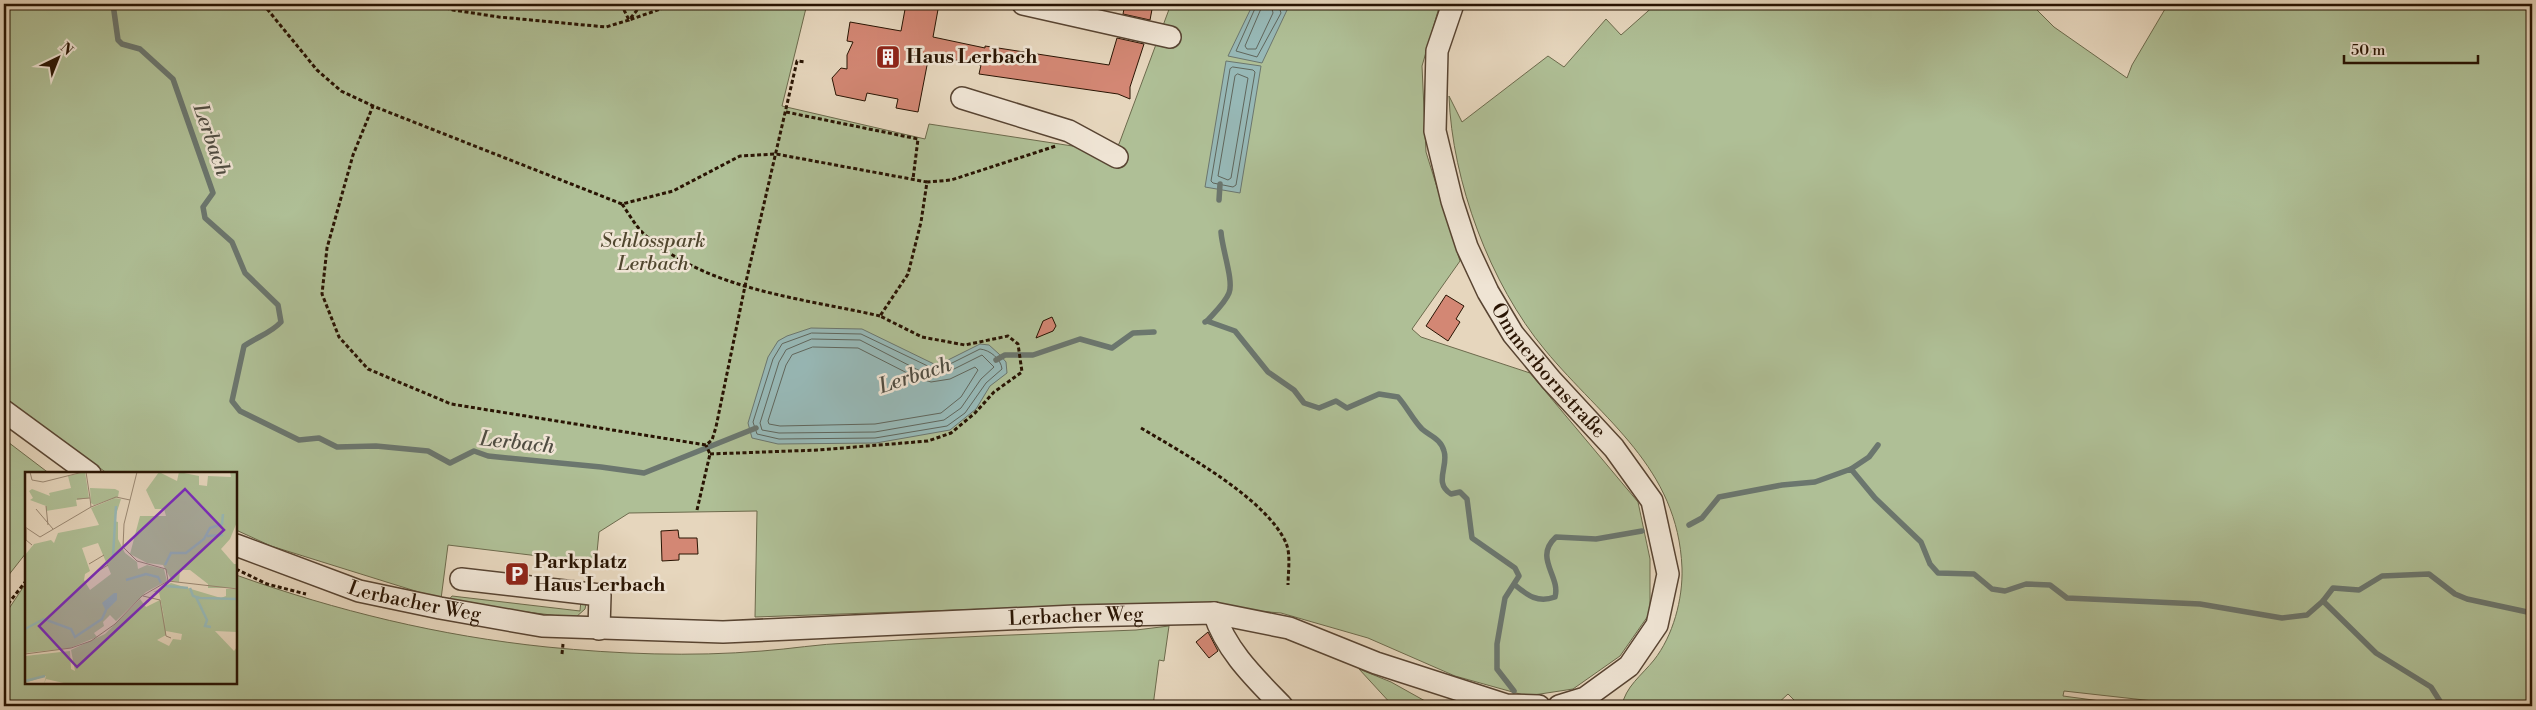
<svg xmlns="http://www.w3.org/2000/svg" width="2536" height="710" viewBox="0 0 2536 710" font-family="'Libre Bodoni',serif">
<rect width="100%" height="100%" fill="#e6d6bd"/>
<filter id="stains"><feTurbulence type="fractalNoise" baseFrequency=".004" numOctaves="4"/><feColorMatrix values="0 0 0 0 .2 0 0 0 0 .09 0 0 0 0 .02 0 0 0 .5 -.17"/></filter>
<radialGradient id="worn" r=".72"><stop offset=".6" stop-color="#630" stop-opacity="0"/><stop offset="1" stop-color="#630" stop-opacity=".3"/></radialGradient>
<g fill="#afbf96" stroke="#6c6a4c">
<path d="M4,4H807L782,106L925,139L929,124L1105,151L1119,144L1171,4H1440L1422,66L1426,152L1460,261L1412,329L1421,337L1530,373L1638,502L1650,559V613L1620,656L1573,689L1527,696L1455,676L1368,638L1281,613L1158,603L755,617L757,511L629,513L599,532L596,563L448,545L441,599L271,546L236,530V474H108L4,397Z"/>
<path d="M1656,4H2031L2054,27L2127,78L2132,65L2168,4H2532V706H2198L2064,691L2063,696L2138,706H1800L1788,694L1775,706H1622C1625,687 1642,675 1654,660C1673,636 1683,599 1682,568C1678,467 1603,420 1545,350C1490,284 1452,181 1449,96L1462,122L1548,56L1564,67L1606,19L1621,35Z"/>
<path d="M4,439L50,474H26V553L4,581Z"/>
<path d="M236,575C337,611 440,636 547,647C617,654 691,657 762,651C790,649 819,644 848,643C944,637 1040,634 1136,630L1169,626L1164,661L1159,660L1153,706H4V616L26,583V684H236Z"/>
<path d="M452,596L580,611L581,600L586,604L585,609L575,618L447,602Z"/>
<path d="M1359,669L1391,682L1434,706H1393Z"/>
</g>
<g fill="#97b8b6" stroke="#6b766e">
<path d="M1253,4H1278L1288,8L1262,63L1228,56Z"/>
<path d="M1226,61L1261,66L1240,193L1205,187Z"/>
<path d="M811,328L862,329L934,364L944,362L980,344L989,345L999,354L1006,362L1007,373L990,386L976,409L950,430L876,443L778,444L752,438L748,423L768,357L778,341L787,336Z"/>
</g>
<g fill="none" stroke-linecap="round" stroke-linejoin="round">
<g stroke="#60665c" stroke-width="1">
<path d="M1257,4L1236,51L1257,57L1281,13L1278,4"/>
<path d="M1263,4L1245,46L1247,49H1256L1273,13L1271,4"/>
<path d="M1233,67L1253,70L1255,72L1236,185L1233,187L1213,183L1211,181L1230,69Z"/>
<path d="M1238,74L1248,78L1231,178L1228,180L1218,176L1235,76Z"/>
<path d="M812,333L861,334L934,369L946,366L980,349C990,350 1001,359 1002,369L986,383L965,413L947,426L875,438L779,439L757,434L753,422L773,359L782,344Z"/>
<path d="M812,339L860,340L918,370L933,375L948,372L982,355L994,367L981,379L961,408L944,420L875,432L779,433L762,430L760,423L779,362L786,350Z"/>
<path d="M813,347L858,348L915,377L931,382L950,379L975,367L978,370L961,397L941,413L875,424L780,426L769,424L768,421L786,365L792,355Z"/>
</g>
<g stroke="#6b766e" stroke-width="5.5">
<path d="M113,4L118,40L122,44L140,49L173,79L213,193L203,207L205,218L232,242L245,273L278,305L281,322C271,333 257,337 244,346L232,401L240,411L299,440L319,438L337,447L376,446L428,451L450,463L474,451L488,456L601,467L644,473L756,428"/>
<path d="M1219,200L1220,184"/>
<path d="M1207,321C1214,313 1225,303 1229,293C1234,281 1222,249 1221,232"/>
<path d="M1205,322L1207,321L1235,331L1268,372L1294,390L1304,403L1319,408L1336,401L1347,408L1379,394L1398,397C1407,407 1413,420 1422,429C1430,436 1441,439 1444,451C1449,466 1433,483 1451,494L1460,492L1467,499L1472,538L1515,568L1519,576L1505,598L1497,644V669L1514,691"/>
<path d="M996,360L1005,355H1033L1080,339L1112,348L1133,333L1154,332"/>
<path d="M1851,469L1869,457L1878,445"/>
<path d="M1689,525L1702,518L1719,497L1782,485L1815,482L1851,469L1875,498L1921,542L1930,564L1938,573L1974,574L1992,589L2005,591L2026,584L2050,585L2067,598L2200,604L2282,618L2307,615L2323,601L2333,588L2359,590L2382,576L2429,574L2455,594L2467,599L2532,613"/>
<path d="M1515,585C1528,596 1538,603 1555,597C1561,576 1533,558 1556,537L1596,539L1642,531"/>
<path d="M2323,601L2376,653L2431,687L2443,706"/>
</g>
</g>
<g fill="#d38774" stroke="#291403">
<path d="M906,4H939L933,37L985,48V46L1109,65L1117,38L1144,44L1130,87V99L1118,94L979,74L981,65L929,55L918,112L896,108L898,99L867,93L865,101L836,95L832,78L841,68L847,69V55L853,42L847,41L850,22L901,31Z"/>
<path d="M1125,4H1153L1150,20L1123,14Z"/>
<path d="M1446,295L1464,306L1456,319L1460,322L1448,341L1426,326Z"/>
<path d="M1052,317L1056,326L1053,331L1036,338L1043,321Z"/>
<path d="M678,530L679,538H697L698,554H679V560L662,561L661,531Z"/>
<path d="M1208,632L1218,651L1209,658L1196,642Z"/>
</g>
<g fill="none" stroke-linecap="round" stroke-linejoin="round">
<defs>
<g id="minor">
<path d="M1023,4L1170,37"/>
<path id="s1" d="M1453,4L1437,51L1435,131L1452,201L1467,247L1488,292L1513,334L1551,380L1614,448L1652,501L1668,574L1657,625L1629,666L1585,698L1559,706"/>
<path d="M962,98L1069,131L1117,157"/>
<path d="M4,411L90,474"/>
<path id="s2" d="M236,545L359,591L440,608L542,626L723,632L1075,616L1214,613L1289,628L1376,663L1506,705L1539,706"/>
<path d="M461,579L600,595L599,629"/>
<path d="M1214,613C1226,651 1256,679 1282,706"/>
</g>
</defs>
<use href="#minor" stroke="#584432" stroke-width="24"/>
<g stroke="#291403" stroke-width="3" stroke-dasharray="4 2.5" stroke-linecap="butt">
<path d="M263,4L317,70L341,91L373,106"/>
<path d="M433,4L453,10L499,17L606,27L629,20L642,4"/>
<path d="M621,4L629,20L675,4"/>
<path d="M786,112L918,139L913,179"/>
<path d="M622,204L373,106L353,155L327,248L322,294L339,337L368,369L451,404L706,445L712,440L716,427L745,286L797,61L806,62"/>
<path d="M880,316C801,298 708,290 645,235C636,227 629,214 622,204L673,191L740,156L776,154L927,182"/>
<path d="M1141,428C1183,453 1267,499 1286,543C1291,554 1288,573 1288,585"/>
<path d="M710,454L818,450L928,441L951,433L975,413L994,392L1022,372L1018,344L1008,336L965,345L922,337L880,316L908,274L921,222L927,182L951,180L1056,146"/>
<path d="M697,510L710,454L706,445"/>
<path d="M236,569L267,584L306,594"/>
<path d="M4,609L26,581"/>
<path d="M562,654L563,644"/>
</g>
<use href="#minor" stroke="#efe4d4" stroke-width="21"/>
</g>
<defs>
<symbol id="building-square" viewBox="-11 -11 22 22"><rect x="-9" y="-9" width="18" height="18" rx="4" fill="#8f2418" stroke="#efe4d4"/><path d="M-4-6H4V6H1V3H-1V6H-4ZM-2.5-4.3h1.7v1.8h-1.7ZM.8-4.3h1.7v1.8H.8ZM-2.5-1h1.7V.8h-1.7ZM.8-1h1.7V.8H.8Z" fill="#fff"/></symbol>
<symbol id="parking-square" viewBox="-11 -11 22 22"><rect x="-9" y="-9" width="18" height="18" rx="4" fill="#8f2418" stroke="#efe4d4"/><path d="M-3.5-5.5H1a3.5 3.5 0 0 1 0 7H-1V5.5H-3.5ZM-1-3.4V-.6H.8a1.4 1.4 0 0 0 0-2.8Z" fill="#fff"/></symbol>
</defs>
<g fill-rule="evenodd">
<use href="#building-square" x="874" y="43" width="28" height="28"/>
<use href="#parking-square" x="503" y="560" width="28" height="28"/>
</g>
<g text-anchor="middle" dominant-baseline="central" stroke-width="5" stroke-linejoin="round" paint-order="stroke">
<g font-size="20" font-weight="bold" fill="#291403" stroke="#efe4d4" text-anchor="start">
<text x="906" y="57">Haus Lerbach</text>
<text x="534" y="562">Parkplatz<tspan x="534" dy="23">Haus Lerbach</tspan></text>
</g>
<g font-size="20" font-style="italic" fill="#51472f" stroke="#efe4d4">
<text x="653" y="241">Schlosspark<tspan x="653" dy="23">Lerbach</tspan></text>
</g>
<g font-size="20" fill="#291403" stroke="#efe4d4">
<text stroke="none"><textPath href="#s1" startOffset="399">Ommerbornstraße</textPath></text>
<text stroke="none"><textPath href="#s2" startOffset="188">Lerbacher Weg</textPath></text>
<text stroke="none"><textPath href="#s2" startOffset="852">Lerbacher Weg</textPath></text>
</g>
<g font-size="21" font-style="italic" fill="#504d42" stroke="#efe4d4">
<text transform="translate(211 140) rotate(71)">Lerbach</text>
<text transform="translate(915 376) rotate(-18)">Lerbach</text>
<text transform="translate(517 443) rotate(6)">Lerbach</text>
</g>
</g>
<g transform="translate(25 472)">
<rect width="212" height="212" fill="#e6d6bd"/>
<path d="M60,0L64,26L51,28L52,34L21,39V34L5,28L8,26L4,19L7,17L25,24L24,21L46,16L43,4ZM134,0L152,9L154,0L174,4V13L182,14L183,4L206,5L205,0H212V50L205,67L196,77L209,92H212V116H183V112L165,98H155L154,110L147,109L138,93L122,91L105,82L115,44H141L139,37H130L121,18ZM65,16L90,17L94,19L93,25L69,33L66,31ZM90,26L96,27L89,49L93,50V67L100,81L112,90L113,97L122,93L139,97L142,109L121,120L91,149L85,143L78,150L79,154L69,161L72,165L45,176L0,181V83L9,72L26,68L29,71L33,61L74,53L66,36ZM73,71L86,102L65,118L59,108L60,102L65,99L57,76ZM146,111L196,126L201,124V117H212V160L190,159L209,179L212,175V212H43L21,207L19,212L21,204L0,211V184L45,179L46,197L50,199L46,178L80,162L115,127L121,135L135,128L141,156L134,120H128ZM141,159L157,162L156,168L148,167L144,174L132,168L141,163Z" fill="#afbf96" fill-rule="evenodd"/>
<path d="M89,121H92V128L81,139L77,131Z" fill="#97b8b6"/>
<path fill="none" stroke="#97b8b6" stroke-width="2.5" d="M182,64L198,63M88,85L91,34M140,93L146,81H161L179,67L185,56L197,52L198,42M101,108L121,102L133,105L136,111M141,114L163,116M165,116L168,124L175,126L213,127M171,125L182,148L180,154L186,155M0,157L19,147L46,157L50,165L77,147L81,138M0,209L20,204"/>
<path fill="none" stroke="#9a8873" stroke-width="1" d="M5,0L7,8L18,10L58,0M61,0L65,26M112,0L99,52L98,75L112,89L141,97L143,109M52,27L65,26L66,35M21,34L23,53M11,37L28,57M0,55L15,65L66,35L91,25L105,28M1,57V68L7,73M64,92L79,83M70,101L83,93M143,109L213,117M118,124L135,128L141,164L146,166M0,182L46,176L66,169L90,152L117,124L143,109"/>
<path fill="#7b2cbf" fill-opacity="0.15" stroke="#7b2cbf" stroke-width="2.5" d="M160,17L199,58L52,195L14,154Z"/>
<rect width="212" height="212" fill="none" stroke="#291403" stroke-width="2.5"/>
</g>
<rect width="2536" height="710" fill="none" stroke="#e6d6bd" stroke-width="20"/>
<rect x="5" y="5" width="2526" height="700" fill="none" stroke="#291403" stroke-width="2.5"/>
<rect x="10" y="10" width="2516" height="690" fill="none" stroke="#291403"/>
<g transform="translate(58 58) rotate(43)" stroke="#efe4d4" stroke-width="4" paint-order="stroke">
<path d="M0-4L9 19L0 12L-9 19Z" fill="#291403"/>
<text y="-8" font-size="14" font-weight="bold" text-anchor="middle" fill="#291403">N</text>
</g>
<path d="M2344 55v8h134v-8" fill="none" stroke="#291403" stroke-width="2.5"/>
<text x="2351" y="55" font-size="15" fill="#291403" stroke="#efe4d4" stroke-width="4" paint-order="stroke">50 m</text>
<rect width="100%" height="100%" filter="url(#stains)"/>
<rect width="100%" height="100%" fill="url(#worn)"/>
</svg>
